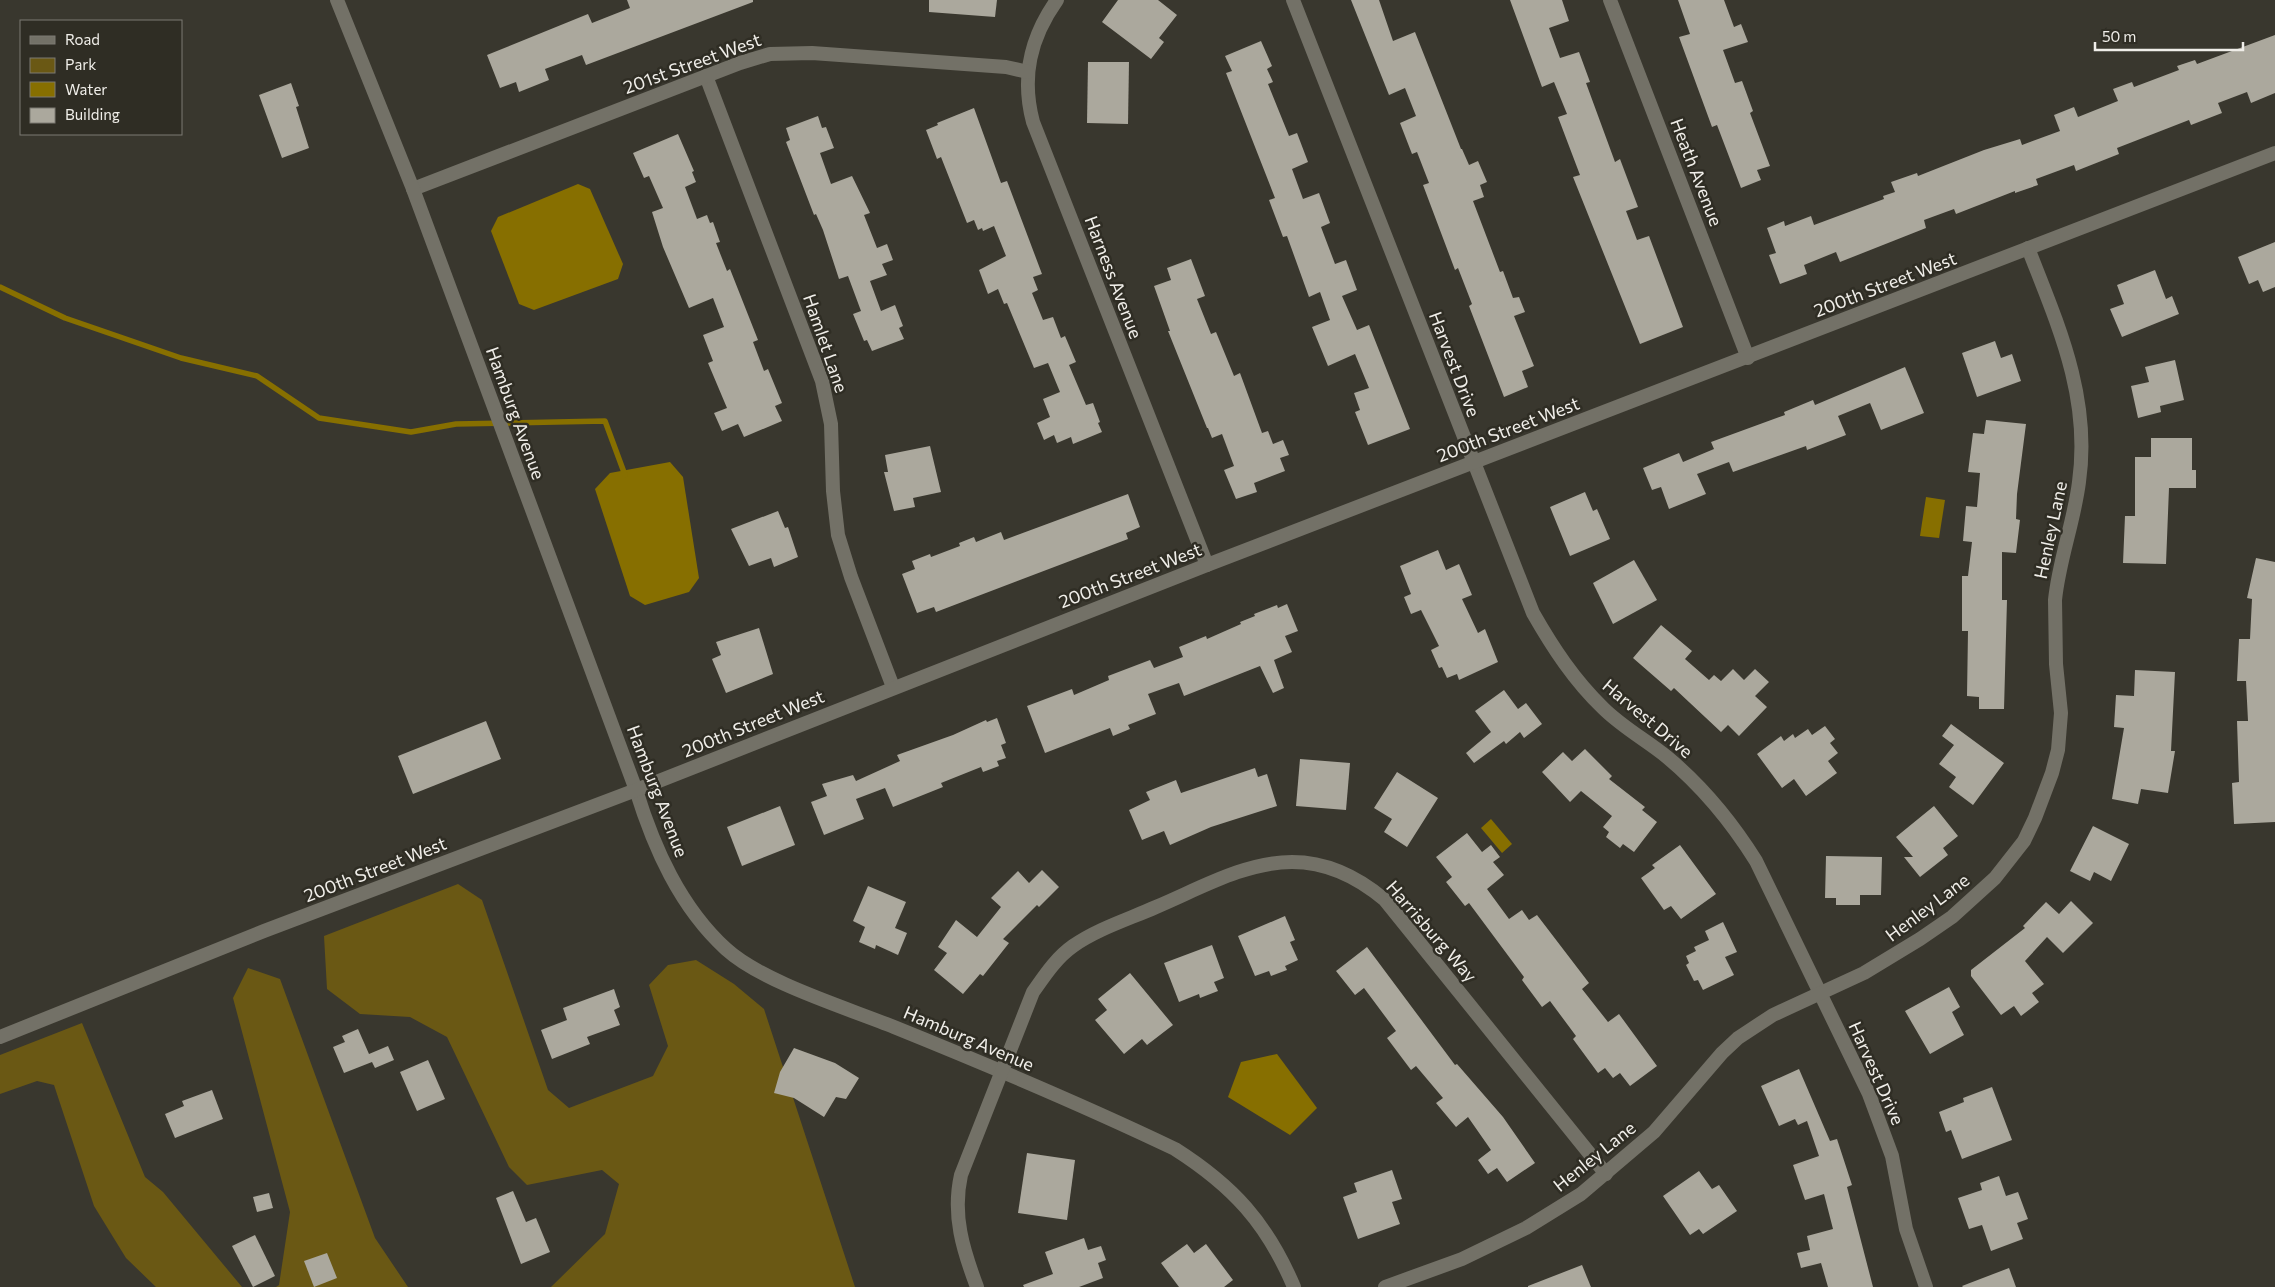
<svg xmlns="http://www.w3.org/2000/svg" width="2275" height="1287" viewBox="0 0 2275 1287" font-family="Commissioner,sans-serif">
<rect width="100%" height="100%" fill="#39372e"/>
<g fill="#6a5814">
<path d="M458,884L482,900L548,1090L569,1108L653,1076L668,1046L649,985L668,965L696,960L734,984L764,1009L855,1287H551L605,1234L619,1184L602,1170L527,1185L509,1167L447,1037L410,1017L360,1014L327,989L324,936Z"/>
<path d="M248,968L280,979L375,1238L408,1287H276L279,1285L290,1212L233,998Z"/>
<path d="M82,1023L145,1177L163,1192L242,1287H156L126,1258L94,1206L54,1085L37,1081L0,1094V1055Z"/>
</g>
<g fill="#876f00">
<path d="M578,184L590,189L623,264L618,279L534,310L519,304L491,231L498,217Z"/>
<path d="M670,462L683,477L699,578L689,592L645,605L630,596L595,489L610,473Z"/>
<path d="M1926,497L1945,500L1939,538L1920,536Z"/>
<path d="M1491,819L1512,844L1502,853L1481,828Z"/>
<path d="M1277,1054L1317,1108L1290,1135L1228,1097L1241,1062Z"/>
</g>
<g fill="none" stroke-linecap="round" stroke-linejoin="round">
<path stroke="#876f00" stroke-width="5.5" d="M0,287L65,318L181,358L257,376L319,418L411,432L456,424L605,421L625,475"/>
</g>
<g fill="#aba89d">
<path d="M627,0H753V2L586,65L582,55L545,69L549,80L519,92L516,82L500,88L487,55L588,14L592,23L630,8Z"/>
<path d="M929,0H997L995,17L929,12Z"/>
<path d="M1118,0H1158L1177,15L1159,38L1164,42L1151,59L1102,22Z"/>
<path d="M1351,0H1379L1393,41L1415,32L1461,149H1462L1469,165L1478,161L1487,182L1480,185L1484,197L1473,201L1500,272L1503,271L1513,298L1519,297L1525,312L1514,316L1534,366L1522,371L1528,387L1504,397L1469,306L1472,304L1458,268L1455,270L1423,185L1429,183L1417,152L1412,154L1400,123L1416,116L1405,88L1389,95Z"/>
<path d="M1510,0H1562L1569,21L1549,28L1560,58L1579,52L1590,82L1586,83L1615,162L1620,159L1638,207L1626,211L1637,240L1649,236L1683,327L1640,344L1573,177L1580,175L1558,117L1567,114L1554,82L1542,87Z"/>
<path d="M1678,0H1724L1734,27L1741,24L1748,42L1723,50L1735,83L1742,81L1753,111L1750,113L1770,166L1757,170L1761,180L1741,188L1717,125L1712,127L1679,37L1690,34Z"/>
<path d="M2275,35V93L2251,103L2247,92L2218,103L2222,113L2191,125L2189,120L2117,148L2119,154L2076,171L2074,165L2036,179L2038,185L2015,193V191L1956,214L1954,209L1924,220L1926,228L1840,262L1836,252L1804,265L1807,274L1780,284L1769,255L1776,253L1767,228L1784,221L1785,226L1811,216L1814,225L1884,199L1883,196L1895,192L1891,182L1917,173L1918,176L1984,150L2020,139L2022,145L2060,131L2054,115L2074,107L2078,117L2118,101L2113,89L2132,82L2134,87L2179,70L2177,66L2195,60L2197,64Z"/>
<path d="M1261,41L1272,66L1267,69L1273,82L1268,84L1289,136L1297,133L1308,162L1292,169L1303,199L1319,193L1330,223L1321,227L1335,264L1346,260L1357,290L1342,296L1357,330L1369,325L1410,429L1368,445L1355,412L1360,410L1354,393L1369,388L1355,354L1328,366L1312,327L1330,320L1320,292L1309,297L1287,236L1283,237L1269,200L1275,198L1226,73L1232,71L1225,56Z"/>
<path d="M1088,62H1129L1128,124L1087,123Z"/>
<path d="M291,83L299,106L296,107L309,148L282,158L259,95Z"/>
<path d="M974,108L1001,183L1007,181L1042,274L1033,277L1038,290L1032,293L1043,320L1053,317L1061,338L1065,336L1076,362L1069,365L1086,405L1093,403L1100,422L1098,423L1102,432L1073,444L1071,437L1057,443L1054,435L1044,440L1037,423L1050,417L1043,399L1060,392L1048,363L1034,368L1007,303L1004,304L998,289L988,294L979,270L1006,256L994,226L983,231L982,228L978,230L974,220L967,223L941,157L937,159L926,130L938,125L937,123Z"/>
<path d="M818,116L822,128L826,127L834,148L820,153L831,184L852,176L870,213L864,215L877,248L887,244L893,260L882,264L887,275L870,281L881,311L895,305L903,326L899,328L904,339L872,351L867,340L864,341L853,314L861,311L848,276L839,279L823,230L816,214L814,215L786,142L790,140L786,128Z"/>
<path d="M678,134L694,171L692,172L696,182L685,187L697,219L707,215L710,223L713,222L720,242L716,243L727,271L730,269L758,340L753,342L764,371L768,369L782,403L775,406L782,421L744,437L738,424L722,431L714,413L727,408L708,363L713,361L703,335L724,327L713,298L689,308L663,247L652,212L663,208L649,176L644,178L633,153Z"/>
<path d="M2275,242V287L2263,292L2258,280L2249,284L2238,257Z"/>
<path d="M1191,259L1205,296L1197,299L1211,334L1216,332L1234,376L1240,373L1262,433L1268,431L1273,444L1283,440L1289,455L1280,458L1285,471L1254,483L1257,492L1236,499L1224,470L1234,466L1222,434L1212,438L1208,428H1207L1168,331H1170L1154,286L1171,280L1167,268Z"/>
<path d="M2155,270L2166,299L2172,296L2179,314L2122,337L2110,309L2124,304L2117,285Z"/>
<path d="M1995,341L2001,358L2012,354L2021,381L1977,397L1962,353Z"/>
<path d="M2175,360L2184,400L2160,406L2161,412L2138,418L2131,386L2149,382L2145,367Z"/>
<path d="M1905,367L1924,413L1881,430L1870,403L1838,416L1846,435L1807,450L1806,446L1733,472L1729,462L1697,474L1706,494L1669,509L1661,487L1652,490L1643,468L1679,453L1683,462L1714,449L1711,442L1785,415L1784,412L1813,400L1815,405Z"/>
<path d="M1986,420L2026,424L2017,494L2016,519L2020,520L2016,553L2002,552V600H2007L2004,709H1979V697L1967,696L1968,631H1962V576H1968L1972,542L1963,541L1966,506L1977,507L1980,473L1968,472L1973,433L1984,434Z"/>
<path d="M2151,438H2192V470H2196V488H2169L2166,564L2123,563L2125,516H2135V457H2151Z"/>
<path d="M930,446L941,492L913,498L915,507L894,511L884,472H888L885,455Z"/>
<path d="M1585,492L1593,511L1597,509L1610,539L1570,556L1550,507Z"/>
<path d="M1128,494L1140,527L1126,533L1128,539L936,612L934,607L917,613L902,574L915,569L912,561L930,554L931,557L960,546L959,543L974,537L976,542L1001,532L1004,540Z"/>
<path d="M778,511L785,528L788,527L798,557L774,567L771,558L749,566L731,529Z"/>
<path d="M1438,550L1446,570L1459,564L1472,595L1462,599L1478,633L1485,629L1498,662L1459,680L1457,674L1447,678L1442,667L1439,668L1431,650L1439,646L1421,610L1411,614L1404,597L1411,594L1400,566Z"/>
<path d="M2256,558L2275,562V822L2234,824L2232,783L2239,782L2237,721H2248L2246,681H2237L2239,639H2250L2252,599L2247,598Z"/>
<path d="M1634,560L1657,600L1613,624L1593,583Z"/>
<path d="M1287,604L1298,631L1285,636L1292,652L1274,660L1284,688L1273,693L1260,666L1184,696L1179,683L1148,694L1156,714L1128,725L1130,729L1113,736L1110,728L1045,753L1027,706L1072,689L1074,695L1109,680L1108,676L1150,660L1154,668L1183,657L1179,647L1206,636L1207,639L1241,624L1240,622L1255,616L1254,614L1277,605L1278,608Z"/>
<path d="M1661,625L1692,651L1685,659L1709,680L1714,675L1721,681L1733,669L1744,680L1755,669L1769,682L1755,696L1767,707L1739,736L1728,725L1721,732L1674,688L1671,691L1633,658Z"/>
<path d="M759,628L773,674L726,693L712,659L721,655L716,642Z"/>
<path d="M2135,670L2175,672L2171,751H2175L2168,793L2141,789L2138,804L2112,799L2124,728L2114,727L2116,695L2134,696Z"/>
<path d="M1504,690L1518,709L1526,703L1542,724L1524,738L1520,732L1506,744L1504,741L1474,763L1466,753L1491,732L1475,711Z"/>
<path d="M997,718L1006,743L1001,745L1006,758L997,761L999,766L983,772L981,767L941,783L943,787L893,807L885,788L856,799L864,819L824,835L811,802L827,796L822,784L853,775L856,781L900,761L897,755L953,735L986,720L987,722Z"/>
<path d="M486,721L501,759L413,794L398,756Z"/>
<path d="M1951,724L2004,763L1973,805L1949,787L1956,777L1939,764L1954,745L1942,736Z"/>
<path d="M1825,726L1835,739L1830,743L1838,753L1828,761L1837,773L1806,796L1794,779L1782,788L1757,754L1781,736L1784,741L1793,734L1795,738L1808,729L1812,735Z"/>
<path d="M1585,749L1612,776L1609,779L1645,807L1642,810L1657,822L1634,852L1623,844L1620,848L1606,837L1609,832L1603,827L1612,816L1581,791L1570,802L1542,772L1563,752L1572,761Z"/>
<path d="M1300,759L1350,763L1346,810L1296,806Z"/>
<path d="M1255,768L1258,777L1267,774L1277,806L1211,827L1170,845L1164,831L1142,840L1129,810L1150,800L1146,792L1176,780L1181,793Z"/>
<path d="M1397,772L1438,798L1407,847L1384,832L1392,819L1374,808Z"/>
<path d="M780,806L795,845L742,866L727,827Z"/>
<path d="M1934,806L1958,836L1943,848L1948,855L1920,877L1904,857H1913L1896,837Z"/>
<path d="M2093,826L2129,844L2111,881L2094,872L2090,881L2070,871Z"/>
<path d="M1467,833L1482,852L1491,845L1500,857L1493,862L1504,875L1487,889L1509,919L1522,910L1529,920L1537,915L1589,983L1582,989L1608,1022L1619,1014L1657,1066L1630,1086L1620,1073L1613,1078L1605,1068L1598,1073L1573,1039L1576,1036L1550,1001L1542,1007L1522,980L1524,977L1469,903L1465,906L1446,882L1452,877L1436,857Z"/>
<path d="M1680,845L1716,894L1681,919L1671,906L1664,910L1641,878L1655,868L1652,865Z"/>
<path d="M1826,856L1882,857L1881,895H1860V905H1836V898H1825Z"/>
<path d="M1042,870L1059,887L1039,907L1037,905L1003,939L1009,943L983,976L980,974L963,994L934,970L947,953L938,947L956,920L977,937L1001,907L991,898L1018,871L1029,883Z"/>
<path d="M868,886L906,902L895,928L907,933L898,955L876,945L875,949L859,942L865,927L853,921Z"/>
<path d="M2071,901L2093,923L2063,953L2047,937L2025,961L2044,984L2032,993L2039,1002L2021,1016L2014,1006L2001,1015L1971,976V970L2025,928L2023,926L2046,902L2059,914Z"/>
<path d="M1285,916L1295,940L1290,942L1298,960L1285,966L1287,970L1271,976L1269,971L1255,976L1238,936Z"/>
<path d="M1723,922L1737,952L1725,957L1734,975L1703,990L1698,980L1694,981L1686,965L1689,963L1686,956L1696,951L1694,947L1709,940L1705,931Z"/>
<path d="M1212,945L1224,978L1214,982L1218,991L1200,998L1199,994L1179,1002L1164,963Z"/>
<path d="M1367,947L1455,1065L1457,1064L1503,1117L1535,1163L1507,1182L1497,1168L1488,1174L1478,1160L1491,1150L1468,1117L1456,1127L1436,1103L1443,1098L1416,1066L1411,1070L1387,1038L1396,1031L1364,988L1355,995L1336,971Z"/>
<path d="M1130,973L1173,1025L1147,1045L1142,1039L1124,1054L1095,1020L1107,1010L1098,999Z"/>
<path d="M1949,987L1960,1007L1952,1012L1964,1035L1930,1054L1905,1011Z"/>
<path d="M614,989L620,1007L614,1010L620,1025L587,1037L590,1044L552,1059L541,1030L567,1020L563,1008Z"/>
<path d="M358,1029L369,1054L388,1046L394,1060L375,1068L372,1062L344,1073L333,1047L345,1042L342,1036Z"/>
<path d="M794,1048L835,1063L859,1078L846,1099L836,1097L824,1117L794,1098L774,1093L780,1072Z"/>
<path d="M428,1060L445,1099L417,1111L400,1072Z"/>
<path d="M1799,1069L1830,1141L1837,1139L1852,1185L1847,1187L1873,1287H1828L1821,1263L1801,1268L1797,1253L1810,1250L1807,1236L1833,1229L1824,1194L1805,1200L1793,1165L1819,1156L1807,1121L1798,1125L1795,1119L1779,1126L1761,1086Z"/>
<path d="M1992,1087L2012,1140L1962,1159L1951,1130L1946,1132L1939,1112L1964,1102L1963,1098Z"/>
<path d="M212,1090L223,1119L175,1138L165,1114L184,1106L182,1101Z"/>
<path d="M1027,1153L1075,1160L1067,1220L1018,1213Z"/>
<path d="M1392,1170L1402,1199L1392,1202L1400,1224L1358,1239L1343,1197L1357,1192L1354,1183Z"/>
<path d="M1699,1171L1712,1189L1719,1185L1737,1211L1703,1234L1699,1229L1690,1235L1663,1196Z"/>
<path d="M1999,1176L2006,1196L2018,1192L2028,1219L2017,1223L2023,1239L1991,1251L1982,1225L1969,1229L1958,1198L1982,1190L1980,1183Z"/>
<path d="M513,1191L526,1222L536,1218L550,1252L521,1264L496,1198Z"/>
<path d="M269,1193L273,1208L257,1212L253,1197Z"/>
<path d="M255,1235L275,1276L253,1287L232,1246Z"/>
<path d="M1084,1238L1088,1250L1101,1246L1106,1260L1098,1263L1103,1278L1079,1287H1024L1023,1285L1053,1274L1045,1252Z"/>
<path d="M1187,1244L1194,1253L1206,1244L1233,1280L1224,1287H1179L1161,1263Z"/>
<path d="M327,1253L337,1278L314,1287L304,1261Z"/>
<path d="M1582,1265L1591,1287H1528V1286Z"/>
<path d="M2009,1268L2016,1287H1963L1962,1286Z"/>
</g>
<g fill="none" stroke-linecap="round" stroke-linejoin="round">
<g stroke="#737167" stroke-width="14">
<path d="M1057,0C1030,38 1021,77 1033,122L1207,565"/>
<path d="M1293,0L1533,613C1553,648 1574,680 1603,708C1622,727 1646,740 1667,757C1703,787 1731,821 1756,861L1869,1094L1892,1156L1906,1229L1926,1287"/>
<path d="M1610,0L1748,358"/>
<path d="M706,76L822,381L831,424L833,491L838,535L851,577L893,687"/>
<path d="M413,189L740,63L770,54L812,53L1006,67L1028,72"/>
<path d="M636,790C654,848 680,907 726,949C762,982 847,1008 894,1027C988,1065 1083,1105 1175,1149C1233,1186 1267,1223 1294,1287"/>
<path d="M977,1287C963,1250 952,1215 961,1175L1033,992C1045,975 1056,958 1073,946C1097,929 1129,919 1156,907C1199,889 1245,862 1292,862C1328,862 1359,878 1385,900L1606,1174"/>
<path d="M1385,1287L1462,1259L1526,1228L1581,1194L1654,1132L1722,1053L1738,1038L1773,1015L1864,973L1920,939L1952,917L1995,878L2024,841L2035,818L2052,773L2058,750L2061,713L2056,664L2055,600C2059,560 2074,522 2079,482C2091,397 2058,325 2028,248"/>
</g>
<g stroke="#737167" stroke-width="14">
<path d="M337,0L413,189L636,790"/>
<path d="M0,1037L264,931L636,790L1207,565L2275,153"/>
</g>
</g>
<g text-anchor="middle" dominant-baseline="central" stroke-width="5" stroke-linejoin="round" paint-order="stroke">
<g font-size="18" fill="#f0eee9" stroke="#2f2d24">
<text transform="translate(692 63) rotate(-20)">201st Street West</text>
<text transform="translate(1697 172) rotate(69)">Heath Avenue</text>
<text transform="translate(1114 277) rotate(69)">Harness Avenue</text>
<text transform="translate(1885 284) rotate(-21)">200th Street West</text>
<text transform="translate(826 343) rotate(71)">Hamlet Lane</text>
<text transform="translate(1455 364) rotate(69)">Harvest Drive</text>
<text transform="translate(516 413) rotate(70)">Hamburg Avenue</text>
<text transform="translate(1508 429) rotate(-21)">200th Street West</text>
<text transform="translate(2050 530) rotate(-78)">Henley Lane</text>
<text transform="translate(1130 575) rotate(-21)">200th Street West</text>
<text transform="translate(1648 718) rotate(40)">Harvest Drive</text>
<text transform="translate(753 723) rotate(-22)">200th Street West</text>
<text transform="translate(658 791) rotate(69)">Hamburg Avenue</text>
<text transform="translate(375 869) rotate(-21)">200th Street West</text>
<text transform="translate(1927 907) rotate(-37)">Henley Lane</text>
<text transform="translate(1432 931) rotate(49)">Harrisburg Way</text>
<text transform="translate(969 1038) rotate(23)">Hamburg Avenue</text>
<text transform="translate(1877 1073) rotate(66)">Harvest Drive</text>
<text transform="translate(1594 1156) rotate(-39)">Henley Lane</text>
</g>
</g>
<rect x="20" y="20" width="162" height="115" fill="#2f2d24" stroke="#7c7a73"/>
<rect x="30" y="36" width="25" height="8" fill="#737167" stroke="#7c7a73"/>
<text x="65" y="45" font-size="15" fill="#f0eee9">Road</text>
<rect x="30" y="58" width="25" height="15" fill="#6a5814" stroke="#7c7a73"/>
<text x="65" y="70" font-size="15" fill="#f0eee9">Park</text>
<rect x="30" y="82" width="25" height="15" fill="#876f00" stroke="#7c7a73"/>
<text x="65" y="95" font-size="15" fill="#f0eee9">Water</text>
<rect x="30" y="108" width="25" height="15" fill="#aba89d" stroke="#7c7a73"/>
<text x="65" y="120" font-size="15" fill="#f0eee9">Building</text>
<path d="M2095 42v8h148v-8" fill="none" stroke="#f0eee9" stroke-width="2.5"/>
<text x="2102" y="42" font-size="15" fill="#f0eee9" stroke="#2f2d24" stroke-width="4" paint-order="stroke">50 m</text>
</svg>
